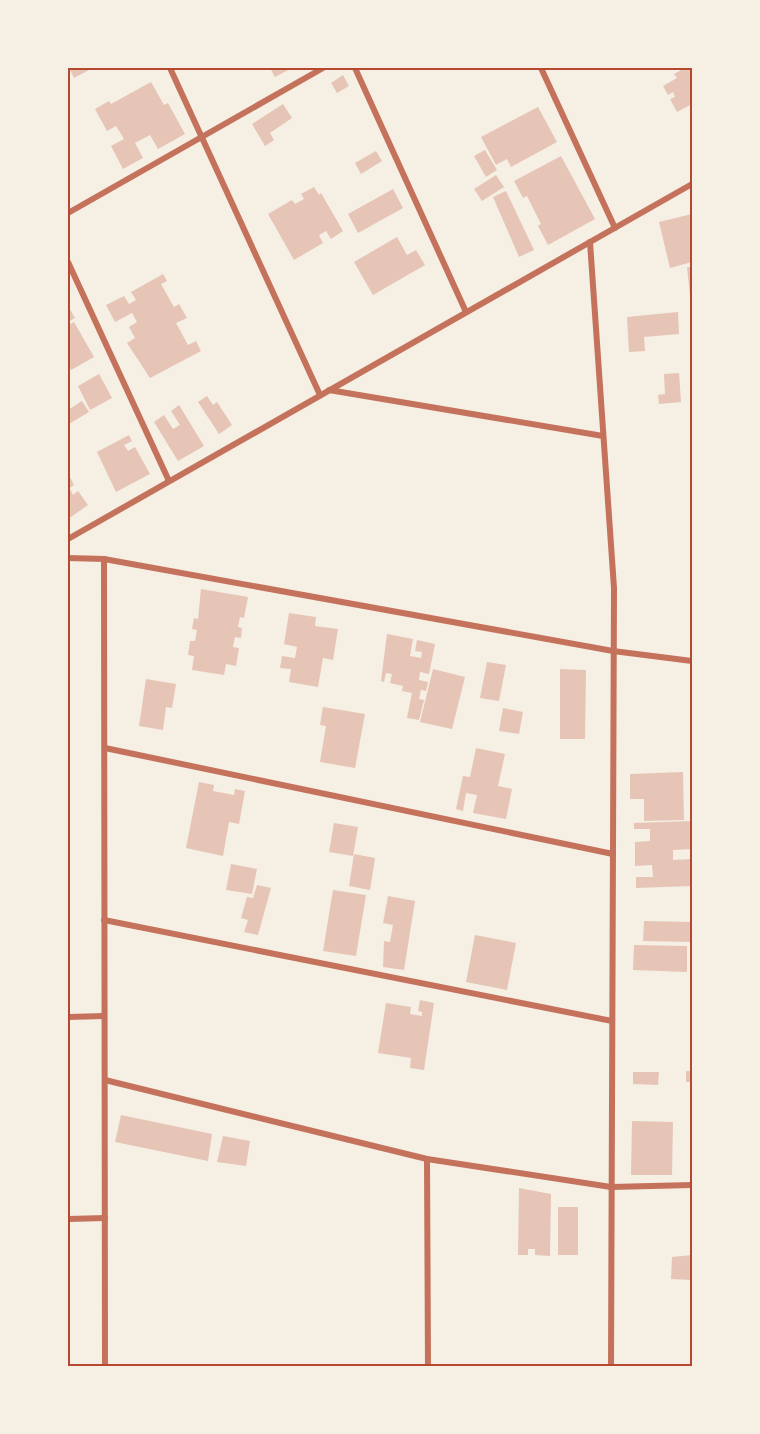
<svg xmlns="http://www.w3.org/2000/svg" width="760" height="1434" viewBox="0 0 760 1434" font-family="'Varela Round',sans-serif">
<rect width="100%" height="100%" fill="#f6efe4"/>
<g fill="#e6c5b7">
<path d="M69,68H93L74,78Z"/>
<path d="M270,68H292L275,77Z"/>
<path d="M685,68H692V104L677,112L670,99L675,97L673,92L668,95L663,86L677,78L674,74Z"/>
<path d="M343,75L349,86L337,93L331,83Z"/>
<path d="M151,82L164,105L168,103L185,134L158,149L150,135L135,143L143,158L123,169L111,146L124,139L116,126L107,131L95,109L109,101L111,104Z"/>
<path d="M283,104L292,118L270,133L274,140L265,146L252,124Z"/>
<path d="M538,107L557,142L511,167L507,159L496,165L481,137Z"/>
<path d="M485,150L497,170L486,177L474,156Z"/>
<path d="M376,151L382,161L361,174L355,163Z"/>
<path d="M561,156L595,219L548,245L538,226L541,224L527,196L523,198L514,181Z"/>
<path d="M496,175L504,187L482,201L474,189Z"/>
<path d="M314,187L319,195L321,193L343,231L331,239L326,231L319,235L323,243L294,260L268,214L292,200L295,204L304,199L301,194Z"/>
<path d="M393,189L403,208L358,233L348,214Z"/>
<path d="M506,191L534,250L519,257L493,197Z"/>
<path d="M692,214V262L670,268L659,222Z"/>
<path d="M397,237L407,255L416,250L425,265L373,295L354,262Z"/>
<path d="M687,267H692V305H691Z"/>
<path d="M163,274L167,281L161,284L174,307L179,304L187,318L176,323L188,345L196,341L201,351L150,378L127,343L135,338L129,327L137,322L132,313L115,322L106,305L124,296L129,304L136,300L131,292Z"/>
<path d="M68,306L75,318L68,322Z"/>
<path d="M678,312L679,334L644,337L645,351L629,352L627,317Z"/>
<path d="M74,322L94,357L71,370L68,364V325Z"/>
<path d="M679,373L681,402L659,404L658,395L665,394L664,374Z"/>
<path d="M99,374L112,398L90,410L78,386Z"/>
<path d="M207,396L213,405L217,402L232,425L219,434L198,402Z"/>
<path d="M82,401L89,412L69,424L68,410Z"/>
<path d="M179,405L204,446L178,461L154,422L164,415L173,429L180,425L171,411Z"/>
<path d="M129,435L132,441L124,445L128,451L135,447L150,474L116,492L97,452Z"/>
<path d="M68,473L74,485L68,489Z"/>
<path d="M70,489L73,495L78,491L88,505L68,519V491Z"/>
<path d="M201,589L248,597L244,618L240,617L238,627L242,628L241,638L235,637L233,647L239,648L236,666L226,664L224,675L192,670L194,656L188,655L190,641H195L197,630L192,629L194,618L198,619Z"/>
<path d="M289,613L316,617L315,626L338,629L333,660L323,658L318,687L289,682L291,669L280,668L282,656L295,658L297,647L284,644Z"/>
<path d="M387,634L413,639L410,656L421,658L422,652L415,651L417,640L435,644L429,674L420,672L419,680L428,682L426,691L421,690L419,699L424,700L419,720L407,718L412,693L402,691L403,686L390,683L392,674L386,673L384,682L381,681Z"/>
<path d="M487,662L506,665L499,701L480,698Z"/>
<path d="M433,669L465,677L452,729L420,722Z"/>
<path d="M560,669L586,670L585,739H560Z"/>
<path d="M146,679L176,684L172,708L166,707L163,730L139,726Z"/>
<path d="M323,707L365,714L355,768L320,762L326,726L320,725Z"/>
<path d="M503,708L523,712L519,734L499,731Z"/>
<path d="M476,748L505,754L498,786L512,789L506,819L473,813L477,795L466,793L463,811L456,809L463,776L470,777Z"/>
<path d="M683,772L684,820L644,821V799H630V774Z"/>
<path d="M199,782L214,785L213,791L234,795L235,789L245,791L239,824L229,822L223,856L186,848Z"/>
<path d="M692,821V849L673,850V860L692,859V886L636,888V877H653L652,865L635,866V842L650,841V829H634V823Z"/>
<path d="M334,823L358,827L353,856L329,852Z"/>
<path d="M354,854L375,858L370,890L349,886Z"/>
<path d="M231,864L257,869L252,894L226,890Z"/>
<path d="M257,885L271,888L258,935L244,932L248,920L241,918L247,897L253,898Z"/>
<path d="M333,890L366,895L356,956L323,951Z"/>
<path d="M388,896L415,901L404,970L383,967L384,941L390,942L393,925L383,923Z"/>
<path d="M644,921L692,922V942L643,941Z"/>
<path d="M475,935L516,943L507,990L466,982Z"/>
<path d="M634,945L687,946V972L633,970Z"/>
<path d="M420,1000L434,1003L424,1070L410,1068L411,1058L378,1053L386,1003L411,1007L410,1014L422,1016V1012L418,1011Z"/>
<rect x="686" y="1071" width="6" height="11"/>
<path d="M633,1072H659L658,1085L633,1084Z"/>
<path d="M121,1115L212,1134L208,1161L115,1142Z"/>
<path d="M632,1121L673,1122L672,1175H631Z"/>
<path d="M223,1136L250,1141L246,1166L217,1162Z"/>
<path d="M519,1188L551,1194L550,1256L535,1255V1249H528V1255H518Z"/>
<rect x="558" y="1207" width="20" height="48"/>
<path d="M692,1255V1280L671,1279L672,1257Z"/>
</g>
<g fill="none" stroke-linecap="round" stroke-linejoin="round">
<g stroke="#c5725c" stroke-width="6">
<path d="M170,68L320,395"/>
<path d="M355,68L466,312"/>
<path d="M541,68L615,228"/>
<path d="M68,213L323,68"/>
<path d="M590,242L614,588L611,1366"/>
<path d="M68,262L169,481"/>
<path d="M329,390L603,436"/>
<path d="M68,539L692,184"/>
<path d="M68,558L104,559L613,651L692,661"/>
<path d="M104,559L105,1366"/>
<path d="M105,748L613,854"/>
<path d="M104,920L612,1021"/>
<path d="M68,1017L104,1016"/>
<path d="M105,1080L427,1159L611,1187L692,1185"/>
<path d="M427,1159L428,1366"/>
<path d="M68,1219L105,1218"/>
</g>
</g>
<rect width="760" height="1434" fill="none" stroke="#f6efe4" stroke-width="138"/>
<rect x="69" y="69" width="622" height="1296" fill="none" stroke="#b5482f" stroke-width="2"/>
</svg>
